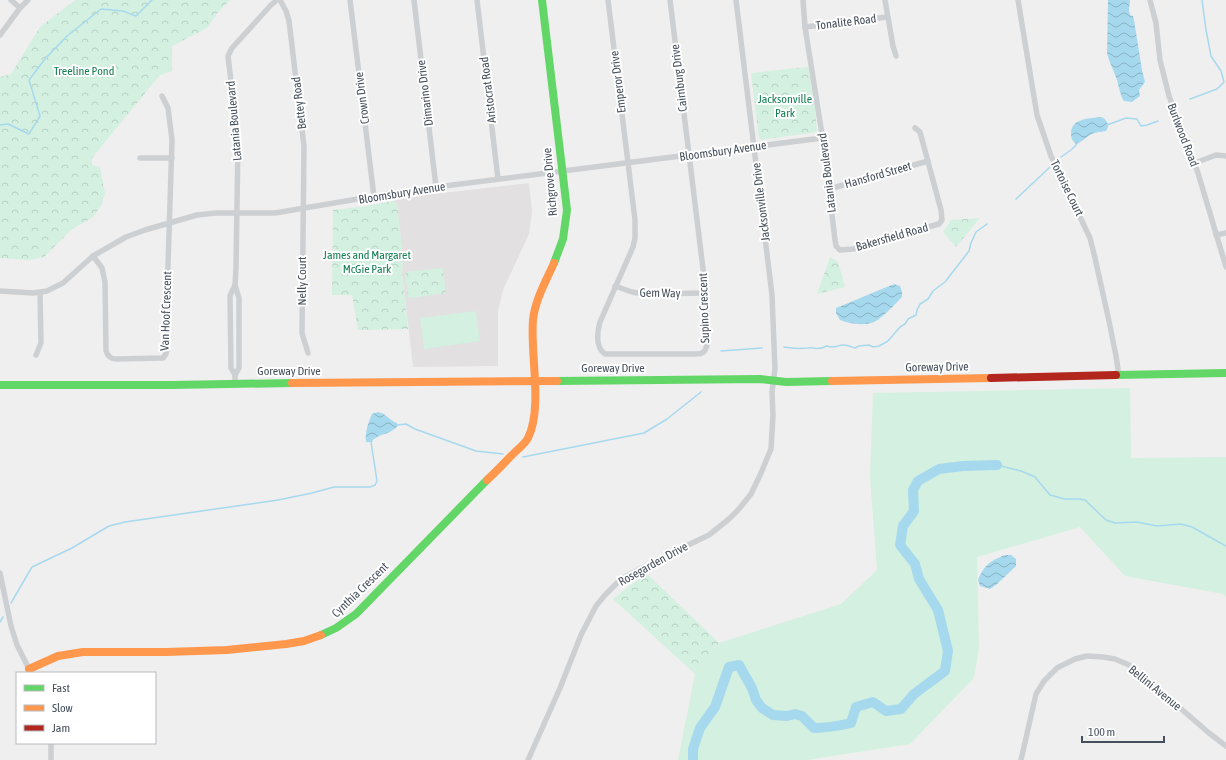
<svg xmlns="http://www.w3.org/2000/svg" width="1226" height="760" viewBox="0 0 1226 760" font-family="'Asap Condensed',sans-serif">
<defs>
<pattern id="park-crowns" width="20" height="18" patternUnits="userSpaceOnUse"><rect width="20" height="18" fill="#d3f0e0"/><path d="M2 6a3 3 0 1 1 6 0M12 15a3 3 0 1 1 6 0" fill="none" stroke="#b6d0c3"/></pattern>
<pattern id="water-waves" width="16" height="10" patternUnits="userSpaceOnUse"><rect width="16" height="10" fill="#a6d9ee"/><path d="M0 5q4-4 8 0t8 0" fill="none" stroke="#89b2c4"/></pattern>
</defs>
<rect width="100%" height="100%" fill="#f0efef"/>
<path fill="#e2e0e1" d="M529,183L532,211L529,234L503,290L498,311V366L413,367L402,272L403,259L397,204L392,201L408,197Z"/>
<g fill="#d3f0e0">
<path d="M476,311L480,341L424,349L420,318Z"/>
<path d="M1130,388L1131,458L1226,457V597L1223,594L1125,576L1080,527L977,557L979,648L974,678L910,744L807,760H678L695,674L719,643L841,604L877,570L870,477L873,393Z"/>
</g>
<g fill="url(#park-crowns)">
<path d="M75,0H230L219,11L207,28L172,46V71L160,75L92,158V165L100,167L105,193L101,206L92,218L72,229L44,257L29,260L0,258V77L11,74L40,27Z"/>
<path d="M808,67L815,108L817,132L761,140L759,138L751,73Z"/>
<path d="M392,201L397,204L403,259L402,272L408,329L358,330L352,295H332L333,210L367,206Z"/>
<path d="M980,218L956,247L943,232L951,220Z"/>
<path d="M830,257L838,262L845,287L817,294Z"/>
<path d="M443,268L446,293L411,298L408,297L405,272Z"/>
<path d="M646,573L719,643L695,674L613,599Z"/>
</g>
<g fill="url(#water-waves)">
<path d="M1108,0H1130L1129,10L1130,15L1133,16L1134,20L1142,70L1145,82L1139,90L1140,96L1132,102L1124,101C1120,95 1119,87 1117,80C1114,71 1109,62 1107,53Z"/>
<path d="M1099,117C1105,117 1108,122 1108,127L1106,131C1100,132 1095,132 1090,135C1085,138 1082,142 1076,144C1072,141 1071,138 1071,133C1072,118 1088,119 1099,117Z"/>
<path d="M894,284L900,286L902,292V297C895,304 882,319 874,322C863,326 850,324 840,320L836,313V308Z"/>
<path d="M378,412C386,413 390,421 397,423L398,425C392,435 378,433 371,442H366C365,432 368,423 372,414Z"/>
<path d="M1005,555H1011L1016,559V566L996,585L990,589L980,586L978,580C984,565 990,561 1005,555Z"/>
</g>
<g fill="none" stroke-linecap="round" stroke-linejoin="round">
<g stroke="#a6d9ee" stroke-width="1.5">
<path d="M1190,99L1217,89L1224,82L1221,71L1211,56L1206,30L1202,0"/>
<path d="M0,125L8,124L29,134L40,116L29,80L45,59L67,36L101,9L123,11L136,16L152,0"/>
<path d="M1107,125L1126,118L1137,119L1141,126L1147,125L1158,121"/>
<path d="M1061,157L1071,150L1077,144"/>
<path d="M1016,199L1050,167"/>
<path d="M784,347C794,349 798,349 808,348C816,347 817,351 827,346C835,349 837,345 844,345C847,345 852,347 855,348L859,346L869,345L873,347L879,346L888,341L900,327L905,324L908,319L916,315L917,310L920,304L928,299L933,291L945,282L969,251L971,243L976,232L987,224"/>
<path d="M721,351L762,348"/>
<path d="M397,425L406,424L415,429L476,451L503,454"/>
<path d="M523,457L644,433L667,419L701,392"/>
<path d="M997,465L1021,471L1035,477L1050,495L1065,499H1079L1085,500L1106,520L1115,523L1137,522L1157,526L1181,524L1192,527L1226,546"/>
<path d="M11,603L32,567L72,548L109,526L125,522L278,500L312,493L334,487H370L375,485L377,481L371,442L372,441"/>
<path d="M0,622L3,617"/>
</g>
<path stroke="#a6d9ee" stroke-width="10" d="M693,760V749L700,728L715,707L729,667L739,665L752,688L756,700L762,708L773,715L787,716L795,714L802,716L814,728C827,728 838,726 851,723L856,707L873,702L886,711L901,709L914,694L945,671L948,651L938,610L919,579L915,564L900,545L903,526L914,511L913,490L918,481L939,469L963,466L997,465"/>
<g stroke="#cdd0d3" stroke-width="5.5">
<path d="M11,0L20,8"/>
<path d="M280,0L286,11L289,21L304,146L302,333L308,353"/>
<path d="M350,0L374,197"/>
<path d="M414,0L436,187"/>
<path d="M477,0L498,179"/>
<path d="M608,0L635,220V238L633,247L600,322C597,333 595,347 605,354H696C703,354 705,352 707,345L706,293L670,0"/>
<path d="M803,0L805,27L824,147L835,240L836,246L840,250L853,249L935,225L939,224L942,220L941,210L920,132L915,128"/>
<path d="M885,0L893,46L896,56"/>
<path d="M1018,0L1037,115L1051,156L1090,238L1095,258L1109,321L1116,356L1119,376"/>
<path d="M1150,0L1156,23L1160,60L1169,96L1198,173L1226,267"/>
<path d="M805,27L887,17"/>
<path d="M0,35L20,8L28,0"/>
<path d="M140,158H172"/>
<path d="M1195,163L1216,155L1226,156"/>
<path d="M829,189L928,161"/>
<path d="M1216,235L1226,233"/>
<path d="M93,256L102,268L105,282L106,351C108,357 111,359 116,359L163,358L166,354L167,349V297L172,140L168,108L162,96"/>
<path d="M235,285L239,298V368L235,375"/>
<path d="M615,286L632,292L643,294L706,293"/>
<path d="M0,291L33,293L47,291L63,283L93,256L126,237L145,230L197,215L216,213H275L405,191L822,138"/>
<path d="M36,355L41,343L40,293"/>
<path d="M235,383V375L231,368L230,296L235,285L236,268L238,141L228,56L232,48L271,5L277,0"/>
<path d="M0,573L11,626L17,645L31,673"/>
<path d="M51,743V760"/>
<path d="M528,760L560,688L581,635L596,606L605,595L621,579L665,556L709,535L729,519L739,509L751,494L761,473L771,449L773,415L772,392L775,369L772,295L736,0"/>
<path d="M1021,760L1036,694L1044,681L1057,668L1075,659L1087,656L1103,657L1115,659L1129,665L1142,675L1209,733L1226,746"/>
</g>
<g stroke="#63d668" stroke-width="8">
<path d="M542,0L567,210L563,239L554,263"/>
<path d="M1116,375L1226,373"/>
<path d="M557,381L760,379L786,382L832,381"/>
<path d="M0,385H172L292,383"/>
<path d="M321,635L336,628L356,614L487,480"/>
</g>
<g stroke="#ff974d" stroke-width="8">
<path d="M832,381L991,378"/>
<path d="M292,383L557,381"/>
<path d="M487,480C497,471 506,461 515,452C519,448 525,444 528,438C543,408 530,354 533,320C535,300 546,281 554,263"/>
<path d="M29,669L58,656L83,652H166L227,650L286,644L304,641L321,635"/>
</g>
<path stroke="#b3261e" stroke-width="8" d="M991,378L1116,375"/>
</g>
<g text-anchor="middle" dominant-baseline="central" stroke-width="4" stroke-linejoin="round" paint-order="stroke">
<g font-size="12" fill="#46505c" stroke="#fff">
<text transform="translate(846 22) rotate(-7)">Tonalite Road</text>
<text transform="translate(679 78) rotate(-97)">Cairnburg Drive</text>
<text transform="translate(618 82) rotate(-97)">Emperor Drive</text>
<text transform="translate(488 90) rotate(-97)">Aristocrat Road</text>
<text transform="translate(425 93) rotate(-97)">Dimarino Drive</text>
<text transform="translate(362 98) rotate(-97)">Crown Drive</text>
<text transform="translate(299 103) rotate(-97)">Bettey Road</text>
<text transform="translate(234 121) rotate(-95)">Latania Boulevard</text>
<text transform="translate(1183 135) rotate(69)">Burlwood Road</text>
<text transform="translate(723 151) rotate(-8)">Bloomsbury Avenue</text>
<text transform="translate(827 173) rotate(-97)">Latania Boulevard</text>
<text transform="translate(878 175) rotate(-16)">Hansford Street</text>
<text transform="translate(550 182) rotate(-95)">Richgrove Drive</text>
<text transform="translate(1067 188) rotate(64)">Tortoise Court</text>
<text transform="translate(402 193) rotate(-9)">Bloomsbury Avenue</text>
<text transform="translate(761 202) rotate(-97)">Jacksonville Drive</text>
<text transform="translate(892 237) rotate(-16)">Bakersfield Road</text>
<text transform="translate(302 281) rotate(-90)">Nelly Court</text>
<text transform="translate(660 293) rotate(1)">Gem Way</text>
<text transform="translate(704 308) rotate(-92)">Supino Crescent</text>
<text transform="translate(166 311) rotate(-88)">Van Hoof Crescent</text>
<text transform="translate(937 367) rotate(-1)">Goreway Drive</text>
<text x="613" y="368">Goreway Drive</text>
<text x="289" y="371">Goreway Drive</text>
<text transform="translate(653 564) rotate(-29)">Rosegarden Drive</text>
<text transform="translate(360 590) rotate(-44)">Cynthia Crescent</text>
<text transform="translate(1155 688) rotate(39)">Bellini Avenue</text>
</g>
<g font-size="12" fill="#147f53" stroke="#fff">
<text x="84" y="71">Treeline Pond</text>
<text x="785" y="99">Jacksonville<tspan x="785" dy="14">Park</tspan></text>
<text x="367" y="255">James and Margaret<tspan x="367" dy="14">McGie Park</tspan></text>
</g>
</g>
<rect x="16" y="672" width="140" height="72" fill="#ffffff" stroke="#b5b9be"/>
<rect x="24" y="685" width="20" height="6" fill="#63d668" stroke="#b5b9be"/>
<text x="52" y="692" font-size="12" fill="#46505c">Fast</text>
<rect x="24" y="705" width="20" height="6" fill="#ff974d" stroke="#b5b9be"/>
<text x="52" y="712" font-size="12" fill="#46505c">Slow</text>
<rect x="24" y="725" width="20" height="6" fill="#b3261e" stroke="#b5b9be"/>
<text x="52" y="732" font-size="12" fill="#46505c">Jam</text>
<path d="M1082 736v6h82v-6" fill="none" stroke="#46505c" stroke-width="2"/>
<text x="1088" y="736" font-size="12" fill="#46505c" stroke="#ffffff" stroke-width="3" paint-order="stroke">100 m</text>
</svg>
